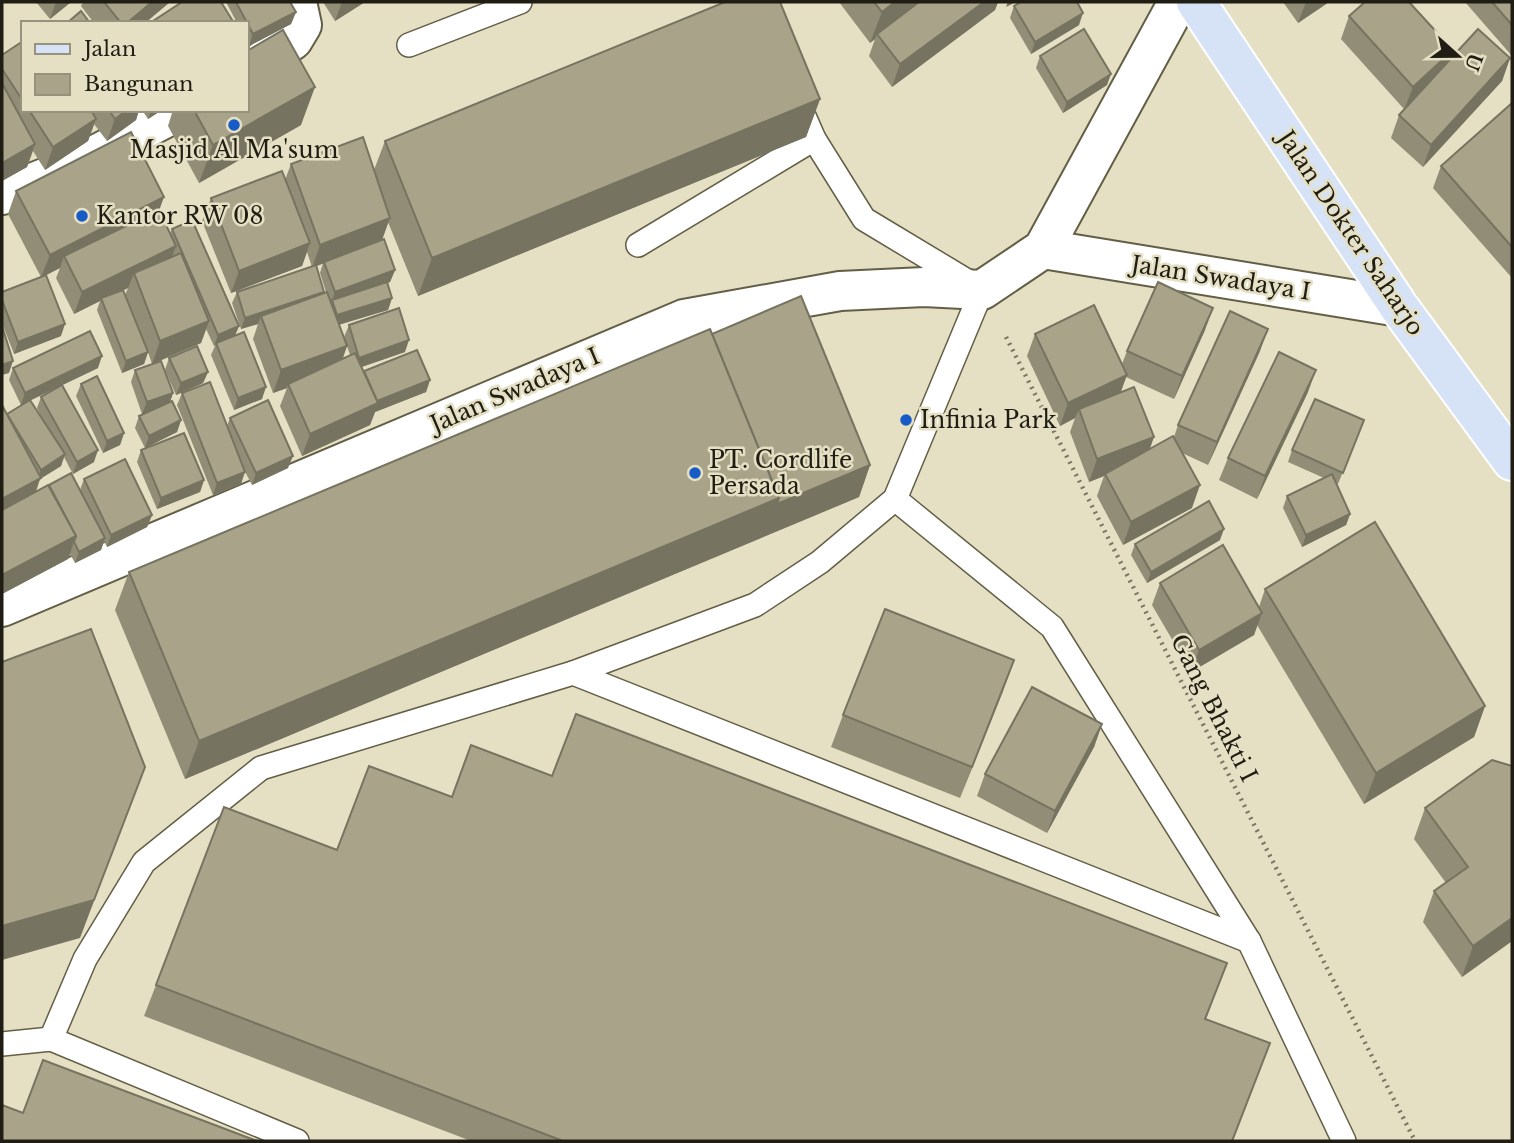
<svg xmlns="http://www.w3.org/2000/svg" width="1514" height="1143" viewBox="0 0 1514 1143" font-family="'Libre Baskerville',serif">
<rect width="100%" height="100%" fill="#e5e0c4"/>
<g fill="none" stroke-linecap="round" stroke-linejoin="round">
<defs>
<g id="service">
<path d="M409,45L520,2"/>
<path d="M638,245L814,139"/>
<path d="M895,499L1052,627L1249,941L1344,1141"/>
<path d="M573,673L1249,941"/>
<path d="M51,1039L85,959L144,862L261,768L573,673L755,605L820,562L895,499L982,290L864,219L814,139L797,100"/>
<path d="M2,1044L51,1039L297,1141"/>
</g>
<g id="minor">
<path d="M247,71L293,40L302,25L297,2"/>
<path d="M2,195L72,167L181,110"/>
<path d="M1043,249L1399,307"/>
<path d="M2,607L684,319L840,291L924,287L982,290L1043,249L1178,2"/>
</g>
<path id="primary" d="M1196,2L1399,307L1512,461"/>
</defs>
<use href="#service" stroke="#635e46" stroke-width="26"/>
<use href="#minor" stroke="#635e46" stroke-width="42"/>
<use href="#primary" stroke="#fff" stroke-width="42"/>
<path stroke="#797664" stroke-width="4.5" stroke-dasharray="2 5" stroke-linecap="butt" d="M1006,337L1415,1141"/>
<use href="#service" stroke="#fff" stroke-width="23"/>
<use href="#minor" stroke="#fff" stroke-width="38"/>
<use href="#primary" stroke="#d6e3f7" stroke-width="38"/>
</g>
<g fill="#918d76" fill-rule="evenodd">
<path d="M36,2H71L50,19Z"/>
<path d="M83,2H170L145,23H94L81,6Z"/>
<path d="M226,2H290L296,12L291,24L249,46L247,42V23H237Z"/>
<path d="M323,2H365L335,21Z"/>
<path d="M839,2H998L995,10L892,87L869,56L875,39L870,43Z"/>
<path d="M1283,2H1329L1298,23Z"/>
<path d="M1465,2H1512V56Z"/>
<path d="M1014,6L1079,25L1031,54L1010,18Z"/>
<path d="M1349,16L1448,61L1510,58L1502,81L1423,167L1391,138L1399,115L1404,109L1341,39Z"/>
<path d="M23,41V110H139L136,120L107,141L94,124L88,141L45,170L33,151L27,167L2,181V55Z"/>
<path d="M1040,56L1107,85L1063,113L1036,68Z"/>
<path d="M820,99L806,137L418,296L388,222L382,240L395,270L390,282L387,283L392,298L388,310L339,324L344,337L349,325L405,352L362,367L364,371L430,380L426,392L375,412L370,425L302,456L280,406L287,388L273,393L253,339L258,324L241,329L232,303L237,292L312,267L307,252L302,266L231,293L202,221L211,198L285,180L291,164L374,170L385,141ZM323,263L320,273L326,292H324L316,266ZM347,346L350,355L343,358Z"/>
<path d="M1512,103V278L1433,188L1441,166Z"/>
<path d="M142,110H162L148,119Z"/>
<path d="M173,110H247L301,125L199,183L168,126Z"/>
<path d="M16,191L159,210L170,233L172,229L239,326L235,336L262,399L234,410L211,355L215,346H214L206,329L201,343L152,364L148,352L144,364L122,373L97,310L100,301L74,314L56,278L60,268L45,276L61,336L14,354L2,323V292L41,277L8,214ZM128,288L125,295L123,290Z"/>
<path d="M1205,330L1174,399L1126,377L1120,393L1150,449L1174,437L1178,425L1260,351L1208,465L1182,453L1192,508L1123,545L1097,496L1104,476L1089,482L1070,432L1075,418L1060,426L1027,356L1035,334L1122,364L1127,351Z"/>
<path d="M712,334L870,465L859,497L185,779L115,610L129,572Z"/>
<path d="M169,358L208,372L203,383L176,395L165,370Z"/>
<path d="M13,368H98L62,385L94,462L73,474L64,457L61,466L40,479L36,492L80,490L84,479L152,515L147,527L107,547L104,541L101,550L75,563L70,554L68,559L2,594V405L7,414L26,402L21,405L9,380ZM53,389L41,397L37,408L44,422L30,400Z"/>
<path d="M135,370L173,393L170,402L181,420L177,432L145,448L135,428L139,416L150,411L142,414L131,382Z"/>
<path d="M81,384L124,433L120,445L103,453L76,396Z"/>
<path d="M1308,392L1257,499L1219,480L1228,458Z"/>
<path d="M182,393L227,426L230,418L288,468L252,485L242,466L241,484L213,495L177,405Z"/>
<path d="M1364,420L1338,484L1336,483L1350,514L1346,525L1302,547L1283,508L1287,496L1324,478L1288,462L1292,450Z"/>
<path d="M141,450L204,480L200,492L157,509L137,462Z"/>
<path d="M1220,540L1147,583L1131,555L1135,544Z"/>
<path d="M1160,583L1259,607L1265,589L1485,706L1474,737L1364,804L1257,625L1254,635L1191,672L1152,605Z"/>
<path d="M1003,691L960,798L831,747L843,715Z"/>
<path d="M1102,724L1094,747L1047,833L977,796L985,774Z"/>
<path d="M1512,766V941L1462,977L1423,922L1434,891L1446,883L1414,839L1425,808Z"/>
<path d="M452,797L1227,963L1206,1019L1270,1043L1233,1141H471L144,1016L156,985L337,850Z"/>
</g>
<g fill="#767360">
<path d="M56,2H71L50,19Z"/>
<path d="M152,2H170L145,23H127Z"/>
<path d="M342,2H365L335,21Z"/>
<path d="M895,2H925L877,34L875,39L870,43L882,12Z"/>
<path d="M984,2H998L995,10L892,87L900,64Z"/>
<path d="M1008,2H1016L1006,7Z"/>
<path d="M1306,2H1329L1298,23Z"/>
<path d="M296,12L291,24L249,46L253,34Z"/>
<path d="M1083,13L1079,25L1031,54L1035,42Z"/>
<path d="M1453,50L1444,72L1404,110L1413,87Z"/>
<path d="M1510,58L1502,81L1423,167L1431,145Z"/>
<path d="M1111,74L1107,85L1063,113L1067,102Z"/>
<path d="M315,87L301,125L199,183L213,145Z"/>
<path d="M820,99L806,137L418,296L432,258Z"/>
<path d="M127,110H139L136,120L107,141L115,119Z"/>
<path d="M151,110H162L148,119Z"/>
<path d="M96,119L88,141L45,170L53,147Z"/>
<path d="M35,144L27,167L2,181V163Z"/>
<path d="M164,197L156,219L64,256L60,268L41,277L50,255Z"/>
<path d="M390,218L382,240L312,268L320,245Z"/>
<path d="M310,243L302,266L231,293L239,271Z"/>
<path d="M176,246L168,268L134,273L128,288L102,301L101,298L100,301L74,314L82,292Z"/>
<path d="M395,270L390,282L333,303L332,300L335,292Z"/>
<path d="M324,292L261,316L258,324L241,329L245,318Z"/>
<path d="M392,298L388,310L332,327L337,315Z"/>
<path d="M1213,308L1205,330L1174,399L1182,376Z"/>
<path d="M209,321L201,343L152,364L160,341Z"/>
<path d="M65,324L61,336L14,354L18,342Z"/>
<path d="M239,326L234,337L216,343L214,346L218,335Z"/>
<path d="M1268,329L1260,351L1208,465L1217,442Z"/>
<path d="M409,340L405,352L355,369L359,358Z"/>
<path d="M347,346L339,368L288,384L287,388L273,393L281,370Z"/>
<path d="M148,352L144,364L122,373L126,361Z"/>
<path d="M102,356L98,368L21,405L25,393Z"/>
<path d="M13,361L9,373L2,375V365Z"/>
<path d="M1316,370L1308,392L1257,499L1265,476Z"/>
<path d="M208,372L203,383L176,395L181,383Z"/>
<path d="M1127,375L1119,397L1079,409L1075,418L1060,426L1068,403Z"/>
<path d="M430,380L426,392L375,412L370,425L302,456L310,434L376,402Z"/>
<path d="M266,387L262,399L234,410L238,398Z"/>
<path d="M173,393L169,405L142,414L147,402Z"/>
<path d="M181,420L177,432L145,448L149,436Z"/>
<path d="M124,433L120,445L103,453L107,441Z"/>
<path d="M1154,437L1146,460L1105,474L1104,476L1089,482L1097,459Z"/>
<path d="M98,450L94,462L73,474L77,462Z"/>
<path d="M65,454L61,466L40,479L32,501L2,517V499L38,480L41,470Z"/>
<path d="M293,456L288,468L252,485L256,473Z"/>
<path d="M870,465L859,497L185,779L199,741L779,498Z"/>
<path d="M245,472L241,484L213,495L217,483Z"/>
<path d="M204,480L200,492L157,509L161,498Z"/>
<path d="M1200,485L1192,508L1123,545L1131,522Z"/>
<path d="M1350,514L1346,525L1302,547L1306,535Z"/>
<path d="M152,515L147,527L107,547L111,535Z"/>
<path d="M1224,529L1220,540L1147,583L1151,572Z"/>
<path d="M76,536L68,559L2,594V575Z"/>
<path d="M105,538L101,550L75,563L79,552Z"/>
<path d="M1262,613L1254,635L1191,672L1199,650Z"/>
<path d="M1014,660L1003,691L960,798L972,767Z"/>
<path d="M1485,706L1474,737L1364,804L1376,773Z"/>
<path d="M1102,724L1094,747L1047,833L1055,811Z"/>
<path d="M145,767L80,938L2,960V926Z"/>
<path d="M1512,918V941L1462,977L1473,946Z"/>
</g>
<g fill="#a9a489" stroke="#767360" stroke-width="2">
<path d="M104,2H152L127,23H121Z"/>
<path d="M182,2H221L234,23H150Z"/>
<path d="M236,2H290L296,12L253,34Z"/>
<path d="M725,2H780L820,99L432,258L385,141Z"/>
<path d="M874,2H895L882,12Z"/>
<path d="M919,2H984L900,64L877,34Z"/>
<path d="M1021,2H1077L1083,13L1035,42L1014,6Z"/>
<path d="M1365,2H1409L1453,50L1413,87L1349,16Z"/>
<path d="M1492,2H1512V25Z"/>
<path d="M81,11L90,23H67Z"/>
<path d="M1084,29L1111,74L1067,102L1040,56Z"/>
<path d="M1478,29L1510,58L1431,145L1399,115Z"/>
<path d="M283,30L315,87L213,145L194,110H247V51Z"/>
<path d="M23,41V101L2,69V55Z"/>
<path d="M2,83L35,144L2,163Z"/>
<path d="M1512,103V247L1441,166Z"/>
<path d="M29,110H91L96,119L53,147Z"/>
<path d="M109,110H127L115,119Z"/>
<path d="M131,132L164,197L50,255L16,191Z"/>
<path d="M363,137L390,218L320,245L291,164Z"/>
<path d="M282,171L310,243L239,271L211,198Z"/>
<path d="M159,210L176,246L82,292L64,256Z"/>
<path d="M192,220L239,326L218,335L172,229Z"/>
<path d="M384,239L395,270L335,292L324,262Z"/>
<path d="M181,253L209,321L160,341L134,273Z"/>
<path d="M316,265L324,292L245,318L237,292Z"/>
<path d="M46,275L65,324L18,342L2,300V292Z"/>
<path d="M387,282L392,298L337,315L332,300Z"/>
<path d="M1158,282L1213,308L1182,376L1127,351Z"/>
<path d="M123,290L148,352L126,361L101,298Z"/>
<path d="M327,292L347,346L281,370L261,316Z"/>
<path d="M801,296L870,465L777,504L779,498L712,334Z"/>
<path d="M1094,305L1127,375L1068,403L1035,334Z"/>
<path d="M399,308L409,340L359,358L349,325Z"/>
<path d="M1230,311L1268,329L1217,442L1178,425Z"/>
<path d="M2,326L13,361L2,365Z"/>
<path d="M710,329L779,498L199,741L129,572Z"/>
<path d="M90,331L102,356L25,393L13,368Z"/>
<path d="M244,332L266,387L238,398L216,343Z"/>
<path d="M197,346L208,372L181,383L169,358Z"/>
<path d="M417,350L430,380L377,401L364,371Z"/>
<path d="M1279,352L1316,370L1265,476L1228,458Z"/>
<path d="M355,353L378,403L310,434L288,384Z"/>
<path d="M161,361L173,393L147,402L135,370Z"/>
<path d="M97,376L124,433L107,441L81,384Z"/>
<path d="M210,382L245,472L217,483L182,393Z"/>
<path d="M62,385L98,450L77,462L41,397Z"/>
<path d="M1134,387L1154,437L1097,459L1079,409Z"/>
<path d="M1315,399L1364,420L1343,473L1292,450Z"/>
<path d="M30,400L65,454L41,470L7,414Z"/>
<path d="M268,400L293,456L256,473L230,418Z"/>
<path d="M172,401L181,420L149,436L139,416Z"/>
<path d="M2,405L41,478L2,499Z"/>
<path d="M184,433L204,480L161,498L141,450Z"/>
<path d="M1173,436L1200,485L1131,522L1105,474Z"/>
<path d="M125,459L152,515L111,535L84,479Z"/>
<path d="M71,473L105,538L79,552L74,542L76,536L49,485Z"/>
<path d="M1332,474L1350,514L1306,535L1287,496Z"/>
<path d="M48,485L76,536L2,575V510Z"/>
<path d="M1209,501L1224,529L1151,572L1135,544Z"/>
<path d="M1375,522L1485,706L1376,773L1265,589Z"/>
<path d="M1223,545L1262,613L1199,650L1160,583Z"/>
<path d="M885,609L1014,660L972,767L843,715Z"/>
<path d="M91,629L145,767L94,900L2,926V662Z"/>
<path d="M1032,687L1102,724L1055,811L985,774Z"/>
<path d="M576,714L1227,963L1205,1019L1270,1043L1232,1141H563L156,985L224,807L337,850L369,766L452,797L471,745L552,776Z"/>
<path d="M1492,760L1512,766V918L1473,946L1434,891L1468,867L1425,808Z"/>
<path d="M43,1060L257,1141H2V1105L23,1113Z"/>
</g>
<g fill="#175bc6" stroke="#e5e0c4" stroke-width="2.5">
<circle cx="234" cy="125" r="7"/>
<circle cx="82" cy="216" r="7"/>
<circle cx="906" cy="420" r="7"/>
<circle cx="695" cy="473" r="7"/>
</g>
<g text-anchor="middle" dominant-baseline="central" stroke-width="5" stroke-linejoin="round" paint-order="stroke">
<g font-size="23" fill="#201e14" stroke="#e5e0c4" text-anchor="start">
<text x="234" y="150" text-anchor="middle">Masjid Al Ma'sum</text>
<text x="96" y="216">Kantor RW 08</text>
<text x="920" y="420">Infinia Park</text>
<text x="709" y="460">PT. Cordlife<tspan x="709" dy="26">Persada</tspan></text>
</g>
<g font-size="23" fill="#201e14" stroke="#e5e0c4">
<text transform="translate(1351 233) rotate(56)">Jalan Dokter Saharjo</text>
<text transform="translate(1221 278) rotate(9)">Jalan Swadaya I</text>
<text transform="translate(515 390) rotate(-23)">Jalan Swadaya I</text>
<text transform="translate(1214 708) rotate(63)">Gang Bhakti I</text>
</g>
</g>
<rect width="1514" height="1143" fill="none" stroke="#201e14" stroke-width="7"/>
<rect x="21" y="21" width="228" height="91" fill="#e5e0c4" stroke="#96927e" stroke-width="2"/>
<rect x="35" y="44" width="35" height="10" fill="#d6e3f7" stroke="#96927e" stroke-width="2"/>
<text x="84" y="56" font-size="21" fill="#201e14">Jalan</text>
<rect x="35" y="74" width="35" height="21" fill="#a9a489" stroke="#96927e" stroke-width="2"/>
<text x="84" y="91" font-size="21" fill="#201e14">Bangunan</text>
<g transform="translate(1458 56) rotate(111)" stroke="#e5e0c4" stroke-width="5" paint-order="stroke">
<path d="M0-5L12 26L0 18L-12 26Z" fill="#201e14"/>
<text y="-10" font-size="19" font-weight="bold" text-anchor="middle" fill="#201e14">U</text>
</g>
</svg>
